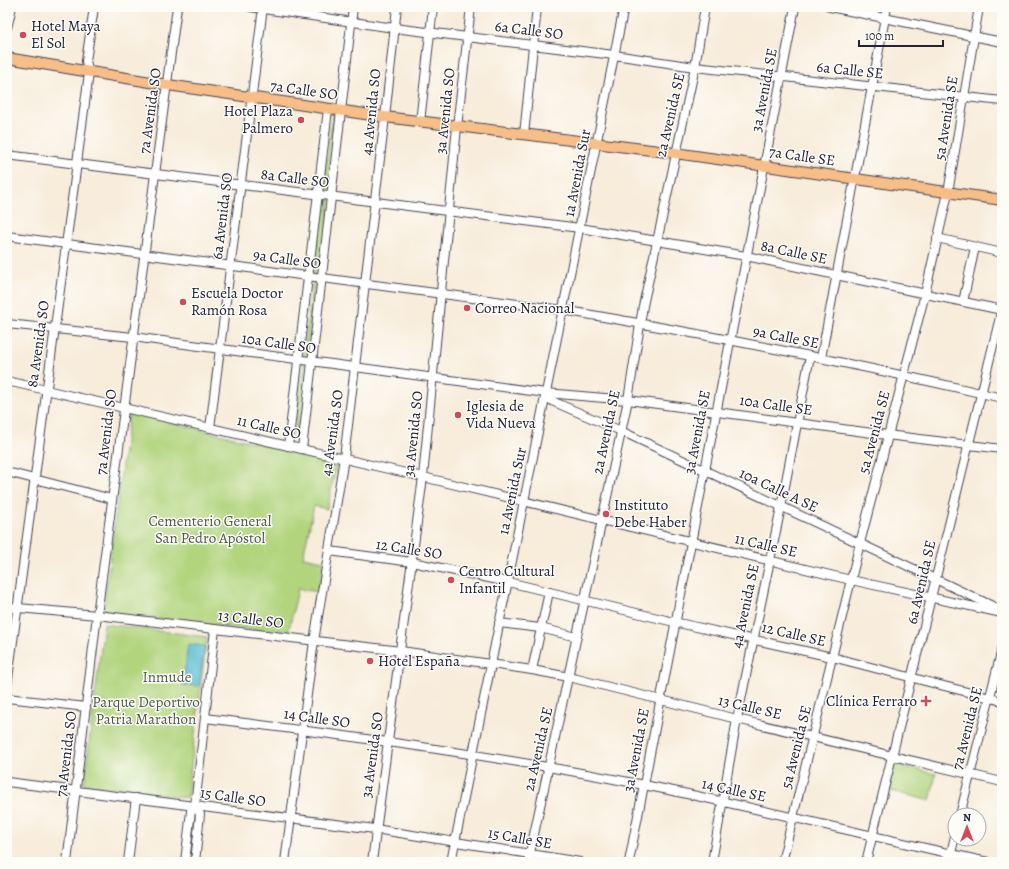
<svg xmlns="http://www.w3.org/2000/svg" width="1009" height="869" viewBox="0 0 1009 869" font-family="Alegreya,serif">
<rect width="100%" height="100%" fill="#fdfcf7"/>
<filter id="ink" filterUnits="userSpaceOnUse"><feTurbulence type="fractalNoise" baseFrequency=".025" numOctaves="2"/><feDisplacementMap in="SourceGraphic" scale="8" xChannelSelector="R" yChannelSelector="G"/><feConvolveMatrix kernelMatrix="1 2 1 2 8 2 1 2 1" color-interpolation-filters="sRGB"/></filter>
<filter id="wash" filterUnits="userSpaceOnUse"><feTurbulence type="fractalNoise" baseFrequency=".012" numOctaves="4" result="noise"/><feDisplacementMap in="SourceGraphic" scale="16" xChannelSelector="R" yChannelSelector="G"/><feGaussianBlur stdDeviation="0.9" result="paint"/><feColorMatrix in="noise" values="0 0 0 0 0 0 0 0 0 0 0 0 0 0 0 0 0 1.4 0 .05"/><feComposite in="paint" operator="in"/></filter>
<g filter="url(#wash)">
<rect width="100%" height="100%" fill="#f8ecda"/>
<g fill="#b1d47d" stroke="#6a7b5c">
<path d="M332,116L340,117L302,441L294,440Z"/>
<path d="M129,412L337,463L327,509L314,506L303,557L324,561L319,592L298,589L288,634L103,613Z"/>
<path d="M104,624L207,637L187,798L84,784Z"/>
<path d="M894,764L936,774L930,801L888,790Z"/>
</g>
<path fill="#51b8d0" stroke="#3a6d86" d="M188,644L205,646L199,686L183,685Z"/>
</g>
<g filter="url(#ink)">
<g fill="none" stroke-linecap="round" stroke-linejoin="round">
<defs>
<g id="minor">
<path d="M250,7L394,28L614,55L695,67L1002,101"/>
<path d="M830,7L1002,42"/>
<path d="M7,28L12,7"/>
<path d="M420,122L433,7"/>
<path d="M524,135L537,7"/>
<path d="M7,155L580,228L746,256L1002,310"/>
<path d="M7,236L563,310C710,335 857,364 1002,398"/>
<path d="M937,238L1002,253"/>
<path d="M963,302L975,247"/>
<path d="M7,324L133,337L546,393L628,400L887,435L1002,449"/>
<path d="M821,358L887,7"/>
<path d="M7,381L423,477L851,580L1002,613"/>
<path d="M546,393L552,401L621,431L999,609"/>
<path d="M210,428L263,7"/>
<path d="M288,446L328,109"/>
<path d="M302,449L353,7"/>
<path d="M7,472L112,499"/>
<path d="M329,551L412,562L508,582L674,622L832,657L1002,701"/>
<path d="M7,607L97,615L401,651L532,670L569,677L737,719L1002,782"/>
<path d="M499,623L540,628L577,637"/>
<path d="M532,670L549,592"/>
<path d="M7,686L89,73L86,61L94,7"/>
<path d="M7,698L86,707"/>
<path d="M205,718C352,736 499,756 644,785C759,808 873,837 988,862"/>
<path d="M7,782L375,829L580,862"/>
<path d="M195,806L215,629"/>
<path d="M960,815L1002,649"/>
<path d="M67,862L97,615L177,7"/>
<path d="M128,862L136,798"/>
<path d="M185,862L191,811L195,806"/>
<path d="M195,862L200,814L195,806"/>
<path d="M285,862L314,641L344,458L385,117L397,7"/>
<path d="M372,862L423,477L457,127L471,7"/>
<path d="M451,862L624,7"/>
<path d="M528,862L628,400L643,306L695,67L705,7"/>
<path d="M629,862L795,7"/>
<path d="M712,862L737,719L781,507L810,356"/>
<path d="M782,862L860,543L925,294L948,193L979,7"/>
<path d="M866,862L1002,309"/>
<path d="M949,862L955,836"/>
</g>
<path id="major" d="M7,58L168,85L385,117L675,153L1002,200"/>
</defs>
<use href="#minor" stroke="#424053" stroke-width="10"/>
<use href="#major" stroke="#424053" stroke-width="12"/>
<use href="#minor" stroke="#fff" stroke-width="8"/>
<use href="#major" stroke="#f7be88" stroke-width="10"/>
</g>
</g>
<g fill="#d1495b" stroke="#fdfcf7" stroke-width="1.5">
<circle cx="23" cy="35" r="4"/>
<circle cx="301" cy="120" r="4"/>
<circle cx="183" cy="302" r="4"/>
<circle cx="467" cy="308" r="4"/>
<circle cx="458" cy="415" r="4"/>
<circle cx="606" cy="514" r="4"/>
<circle cx="451" cy="580" r="4"/>
<circle cx="370" cy="661" r="4"/>
<path d="M924 695h4v4h4v4h-4v4h-4v-4h-4v-4h4z"/>
</g>
<g text-anchor="middle" dominant-baseline="central" stroke-width="3" stroke-linejoin="round" paint-order="stroke">
<g font-size="15" fill="#22223b" stroke="#fdfcf7" text-anchor="start">
<text x="31" y="26">Hotel Maya<tspan x="31" dy="17">El Sol</tspan></text>
<text x="293" y="111" text-anchor="end">Hotel Plaza<tspan x="293" dy="17">Palmero</tspan></text>
<text x="191" y="293">Escuela Doctor<tspan x="191" dy="17">Ramón Rosa</tspan></text>
<text x="475" y="308">Correo Nacional</text>
<text x="466" y="406">Iglesia de<tspan x="466" dy="17">Vida Nueva</tspan></text>
<text x="614" y="505">Instituto<tspan x="614" dy="17">Debe Haber</tspan></text>
<text x="459" y="571">Centro Cultural<tspan x="459" dy="17">Infantil</tspan></text>
<text x="378" y="661">Hotel España</text>
<text x="917" y="701" text-anchor="end">Clínica Ferraro</text>
</g>
<g font-size="15" fill="#22223b" stroke="#fdfcf7">
<text transform="translate(529 30) rotate(7)">6a Calle SO</text>
<text transform="translate(850 70) rotate(6)">6a Calle SE</text>
<text transform="translate(304 90) rotate(8)">7a Calle SO</text>
<text transform="translate(764 90) rotate(-79)">3a Avenida SE</text>
<text transform="translate(150 111) rotate(-82)">7a Avenida SO</text>
<text transform="translate(445 111) rotate(-84)">3a Avenida SO</text>
<text transform="translate(371 112) rotate(-84)">4a Avenida SO</text>
<text transform="translate(670 115) rotate(-77)">2a Avenida SE</text>
<text transform="translate(946 118) rotate(-81)">5a Avenida SE</text>
<text transform="translate(802 156) rotate(8)">7a Calle SE</text>
<text transform="translate(577 173) rotate(-79)">1a Avenida Sur</text>
<text transform="translate(295 178) rotate(7)">8a Calle SO</text>
<text transform="translate(222 216) rotate(-83)">6a Avenida SO</text>
<text transform="translate(794 252) rotate(12)">8a Calle SE</text>
<text transform="translate(287 259) rotate(8)">9a Calle SO</text>
<text transform="translate(786 337) rotate(11)">9a Calle SE</text>
<text transform="translate(279 343) rotate(8)">10a Calle SO</text>
<text transform="translate(38 344) rotate(-82)">8a Avenida SO</text>
<text transform="translate(776 405) rotate(8)">10a Calle SE</text>
<text transform="translate(269 427) rotate(13)">11 Calle SO</text>
<text transform="translate(106 432) rotate(-83)">7a Avenida SO</text>
<text transform="translate(606 432) rotate(-78)">2a Avenida SE</text>
<text transform="translate(697 432) rotate(-79)">3a Avenida SE</text>
<text transform="translate(874 432) rotate(-75)">5a Avenida SE</text>
<text transform="translate(332 433) rotate(-82)">4a Avenida SO</text>
<text transform="translate(413 434) rotate(-84)">3a Avenida SO</text>
<text transform="translate(779 490) rotate(25)">10a Calle A SE</text>
<text transform="translate(512 491) rotate(-78)">1a Avenida Sur</text>
<text transform="translate(766 545) rotate(13)">11 Calle SE</text>
<text transform="translate(409 549) rotate(9)">12 Calle SO</text>
<text transform="translate(921 582) rotate(-77)">6a Avenida SE</text>
<text transform="translate(745 606) rotate(-78)">4a Avenida SE</text>
<text transform="translate(251 619) rotate(7)">13 Calle SO</text>
<text transform="translate(794 634) rotate(13)">12 Calle SE</text>
<text transform="translate(750 707) rotate(13)">13 Calle SE</text>
<text transform="translate(317 718) rotate(8)">14 Calle SO</text>
<text transform="translate(967 728) rotate(-76)">7a Avenida SE</text>
<text transform="translate(796 747) rotate(-76)">5a Avenida SE</text>
<text transform="translate(538 749) rotate(-77)">2a Avenida SE</text>
<text transform="translate(636 750) rotate(-79)">3a Avenida SE</text>
<text transform="translate(66 754) rotate(-83)">7a Avenida SO</text>
<text transform="translate(372 755) rotate(-82)">3a Avenida SO</text>
<text transform="translate(734 790) rotate(12)">14 Calle SE</text>
<text transform="translate(233 797) rotate(8)">15 Calle SO</text>
<text transform="translate(520 838) rotate(10)">15 Calle SE</text>
</g>
<g font-size="15" fill="#4d574f" stroke="#fdfcf7">
<text x="210" y="521">Cementerio General<tspan x="210" dy="17">San Pedro Apóstol</tspan></text>
<text x="167" y="677">Inmude</text>
<text x="146" y="702">Parque Deportivo<tspan x="146" dy="17">Patria Marathon</tspan></text>
</g>
</g>
<rect width="1009" height="869" fill="none" stroke="#fdfcf7" stroke-width="24"/>
<g transform="translate(967 827)"><circle r="19" fill="#fdfcf7" stroke="#a5a5ac"/>
<path d="M0-3L7 15L0 10L-7 15Z" fill="#d1495b"/>
<text y="-6" font-size="11" font-weight="bold" text-anchor="middle" fill="#22223b">N</text>
</g>
<path d="M859 40v6h84v-6" fill="none" stroke="#22223b" stroke-width="2"/>
<text x="865" y="40" font-size="12" fill="#22223b" stroke="#fdfcf7" stroke-width="3" paint-order="stroke">100 m</text>
</svg>
